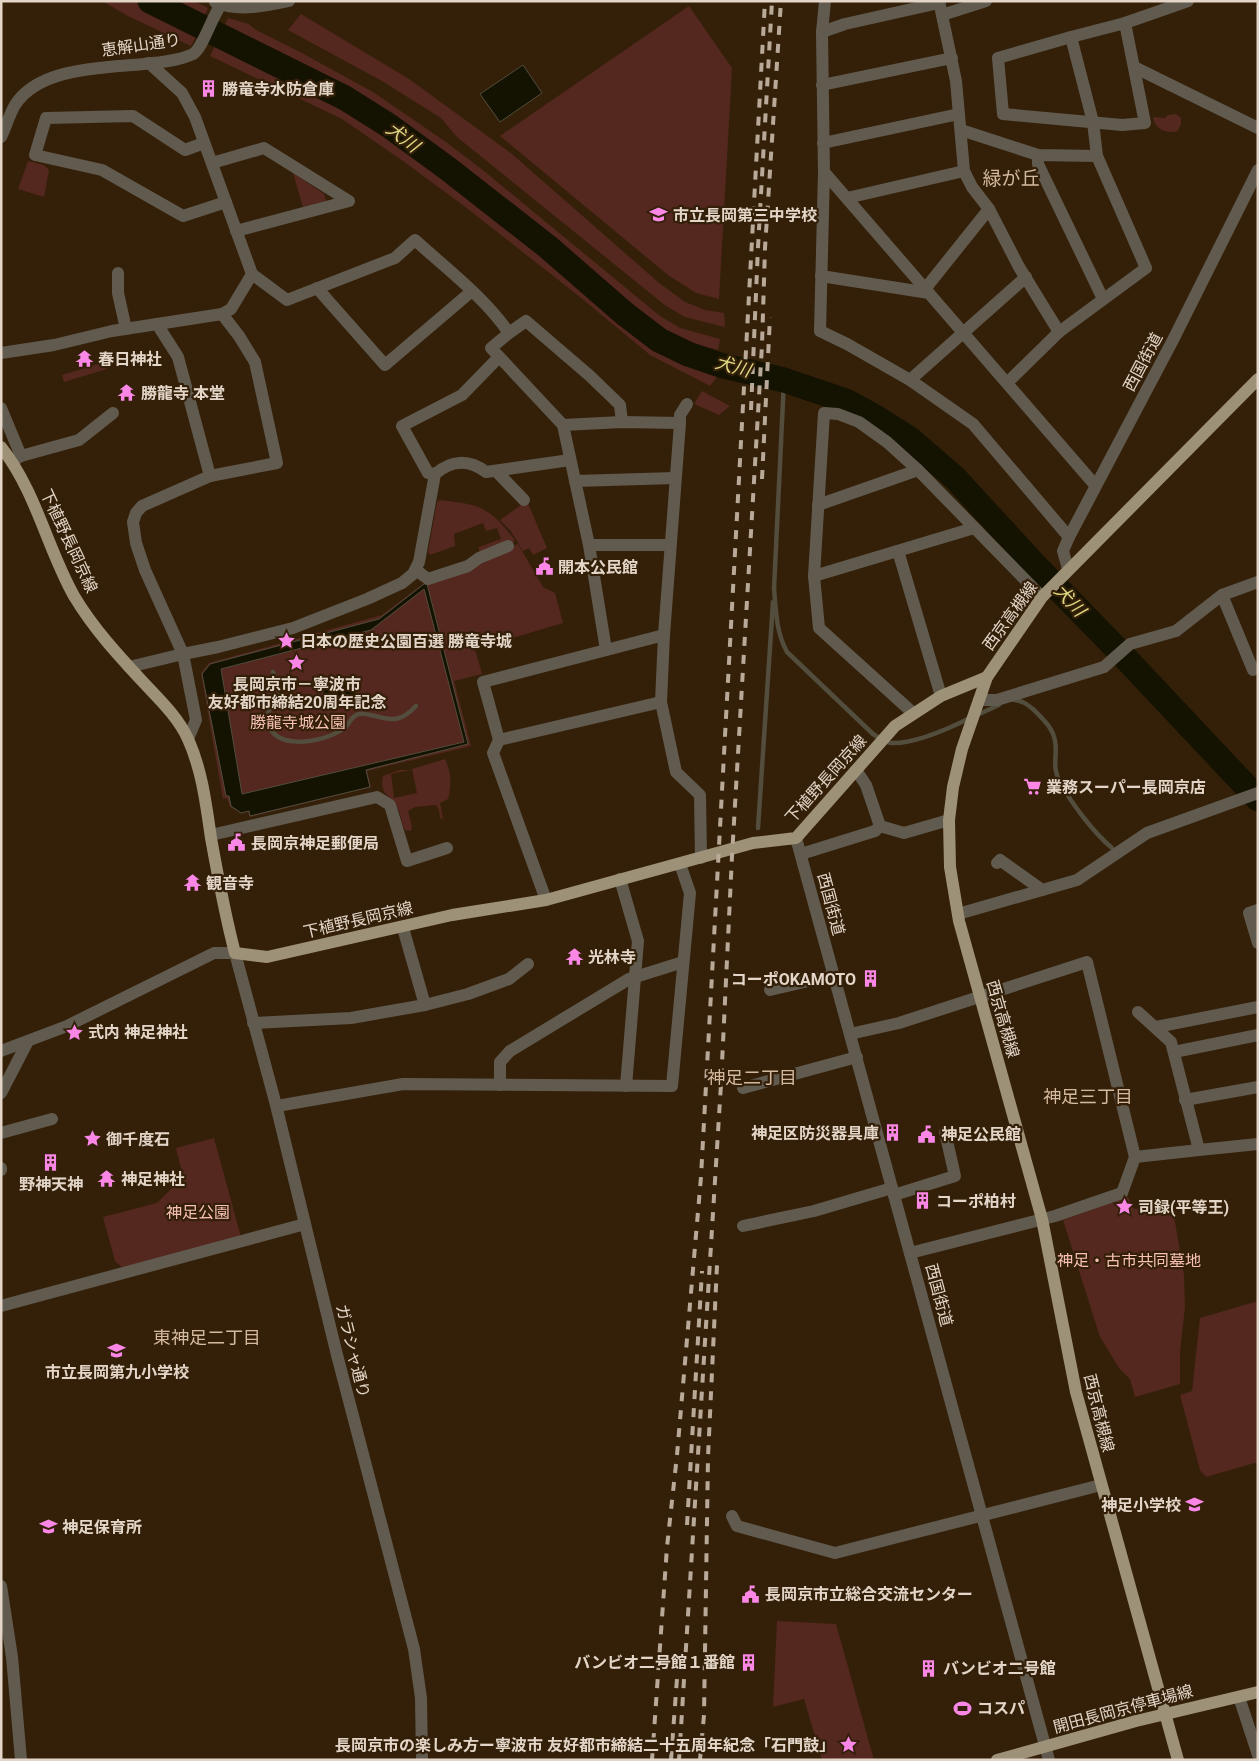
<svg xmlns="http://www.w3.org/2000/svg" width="1259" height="1761" viewBox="0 0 1259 1761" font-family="Roboto,'Noto Sans JP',sans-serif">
<rect width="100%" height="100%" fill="#342009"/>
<g fill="#54271f">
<path d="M102,1H136L198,33L191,46L128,16Z"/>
<path d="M162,1H194L208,8L202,22Z"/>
<path d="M689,6L732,68L719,299L696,293L668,275L500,136Z"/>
<path d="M301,14L409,79L512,154L658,282L685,302L705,310L724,313L725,327L685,317L666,306L457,137L441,118L382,81L288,30Z"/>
<path d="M228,18L249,24L256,30L300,52L373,92L446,142L484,171L660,316L680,328L720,339L718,350L679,340L654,325L525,220L413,134L362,100L250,44L221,33Z"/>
<path d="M217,42L351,107L414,151L475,196L656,344L719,375L710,386L650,355L580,297L464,206L403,161L342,119L210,56Z"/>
<path d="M1176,114L1181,118V124L1178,131C1167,134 1155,130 1153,117L1165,118L1168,115Z"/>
<path d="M28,161L44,165L49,170L44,197L18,189Z"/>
<path d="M293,173L324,194L326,201L303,207Z"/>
<path d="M105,362L107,369L64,382L62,375Z"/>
<path d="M702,391L730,406L719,415L694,404Z"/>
<path d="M440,500C454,502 474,503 486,511C497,517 506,529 514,539V542L485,553L479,551V547L501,539L497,528L486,531L483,523L454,534L455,546L430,555L428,552L437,502Z"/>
<path d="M527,501L547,548L533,555L529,548L523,551L510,530L500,520Z"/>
<path d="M518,544L543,587L555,593L563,623L475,649L482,674L454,681L471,746L367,771L371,787L250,817L248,811L241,813L230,807L227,798L223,799L201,673L209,663L382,615L423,584L469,571L482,562Z"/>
<path d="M445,759C451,771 452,786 448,799L440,803L443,819L440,818L439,810L436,805L415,807L408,811L412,826L411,831L405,830C401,822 401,814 397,807C391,794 379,796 383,776L400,770H410L391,774L394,798L417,793L412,769Z"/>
<path d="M214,1138L241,1237L124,1269L115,1261L103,1217L157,1203L183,1177L176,1148Z"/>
<path d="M1128,1197L1134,1209L1172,1204L1184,1275L1185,1307L1180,1352V1384L1135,1397L1130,1379L1119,1368L1100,1337L1063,1220Z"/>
<path d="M1258,1301V1462L1206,1477L1200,1470L1180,1395L1192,1391L1200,1318Z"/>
<path d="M777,1621L836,1624L874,1760H822L804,1699L773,1707Z"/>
</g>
<g fill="#141200" stroke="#524d3c" fill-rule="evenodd">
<path d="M523,65L542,93L500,122L480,94Z"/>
<path d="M424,584H427L468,744L366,770L370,787L250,816L249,811L241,813L231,806L229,796H226L202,674L210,664L379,619ZM424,589L464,742L242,794L221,669L371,630Z"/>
<path d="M340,676L342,682L353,681L357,690L355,695C349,697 330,697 323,696V690L337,684L335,678Z"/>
</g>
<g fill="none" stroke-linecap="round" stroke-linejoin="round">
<g stroke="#524d3c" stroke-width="4.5">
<path d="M774,588C776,611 776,632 787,652L873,734C878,737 885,742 891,743C915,744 948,729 970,718"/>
<path d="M774,589L784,380"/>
<path d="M273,672L281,698C275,701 268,708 268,716C266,753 324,743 343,729C350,725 350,716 359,714C364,713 370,715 375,716C394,721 402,721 416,706"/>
<path d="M1014,700C1022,700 1028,705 1034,710C1043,719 1053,728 1055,741C1058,755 1051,766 1060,782C1071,803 1094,833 1112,848"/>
<path d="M977,715L999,705"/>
<path d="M758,828L773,602"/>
</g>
<path stroke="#141200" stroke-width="25" d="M150,1L345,98L388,125L447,168L548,247L625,314L659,340L688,354L720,365L784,380L846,401L877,418L910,439L955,478L1034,564L1115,647L1258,799"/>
<g stroke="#615b4f" stroke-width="12">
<path d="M939,1L956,81L964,171L972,187L989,209L1019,267L1059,332"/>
<path d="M215,2C237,12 266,6 289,1"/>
<path d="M939,3L845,24L822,32L824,172L820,331L847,344L910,380L973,424L1069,537"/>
<path d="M942,15L986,1"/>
<path d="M822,32L825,1"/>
<path d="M1071,37L998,58L1003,114L1122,125L1145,123L1125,23"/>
<path d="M149,63L182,93L195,117L252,274L287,300L395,258L415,240C448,270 484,297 509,333L526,321L590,376L620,405L622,422"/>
<path d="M1134,67L1258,128"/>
<path d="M822,85L952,58"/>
<path d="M961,130L1038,155L1097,156"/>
<path d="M1,137C6,127 9,115 15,105C39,67 104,68 144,64C160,62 179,61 193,54C203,48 212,16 221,5"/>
<path d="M204,143L185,150L133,116L46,118L35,155L102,170L183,216L226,202"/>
<path d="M823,143L959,114"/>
<path d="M1038,155V164L1103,299"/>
<path d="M212,163L264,148L349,201L236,231"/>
<path d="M824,172L1095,485"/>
<path d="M847,198L964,171"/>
<path d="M118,273V293L126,329"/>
<path d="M821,276L929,293"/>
<path d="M317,288L385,365L472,291"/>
<path d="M925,289L989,209"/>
<path d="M157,324L178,357L210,476L142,506L136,513L133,522L136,543L145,570L183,654L218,647L293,628L367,599L402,583L413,574L419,562L435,474C451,460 469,459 486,472L570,460"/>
<path d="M509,333L491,348L563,425"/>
<path d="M1,353L54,345L112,331L222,314L231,309L252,274"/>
<path d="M910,380L1026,277"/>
<path d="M1007,383L1059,332L1146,268L1097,156L1093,122L1071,37L1125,23L1188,1"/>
<path d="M1,408L21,456"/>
<path d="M680,423V415L687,404"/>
<path d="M13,461L21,456L79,440L113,413"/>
<path d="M496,471L524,500"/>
<path d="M435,474L428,473L402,426L462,395L499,357"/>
<path d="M210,476L277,463L255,362L239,336L222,314"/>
<path d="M575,481L675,478"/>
<path d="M818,505L918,470"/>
<path d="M589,545H670"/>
<path d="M898,551L941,696"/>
<path d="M1068,569L1063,551L1069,537L1173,340L1258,170"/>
<path d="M416,570L428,579L468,566L479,558L508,546"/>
<path d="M814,576L974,528"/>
<path d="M1222,595L1253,670"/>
<path d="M606,650L589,545L563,425L622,422L680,423L664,635L661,702L676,772L700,795L701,858"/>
<path d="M129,667L183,654L196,720L188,739"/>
<path d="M979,700H997L1104,667L1130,644L1176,631L1222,595L1258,582"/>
<path d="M913,713L819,628L814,576L824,413L838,414L859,422L887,442L918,470L1042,597"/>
<path d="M499,740L661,702"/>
<path d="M856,770L866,785L880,826L904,833L949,820"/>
<path d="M211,835L377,797L390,805L407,861L447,848"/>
<path d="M796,838L1049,1760"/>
<path d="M801,854L875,831L880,826"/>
<path d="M997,863L1000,860L1042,890"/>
<path d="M620,879L638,941L626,1086"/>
<path d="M546,900L493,753L499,740L483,682L664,635"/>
<path d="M1258,910L1249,913L1258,943"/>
<path d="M958,914L1077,880L1147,833L1258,793"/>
<path d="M403,928L425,1005"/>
<path d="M770,990L834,975"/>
<path d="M1138,1012L1171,1042L1199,1150L1258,1144"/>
<path d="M253,1023L351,1018L425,1005L468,994L509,979L528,964"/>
<path d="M1156,1027L1258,1007"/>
<path d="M850,1034L899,1023L1087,962L1135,1157L1122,1193L1055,1216L910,1253"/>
<path d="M1,1051L67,1026L214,953H235L276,1105L337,1355L414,1649L421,1698L422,1760"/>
<path d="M1174,1052L1258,1035"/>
<path d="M500,1085V1062L510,1051L629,979L683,962"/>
<path d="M743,1088L857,1057"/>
<path d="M1,1093L28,1041"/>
<path d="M1185,1100L1258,1087"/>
<path d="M277,1106L403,1084L672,1086L690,893L680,864"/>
<path d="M1,1133L52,1119"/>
<path d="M1135,1157L1199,1150"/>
<path d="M1,1168V1170"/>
<path d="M894,1195L955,1176L945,1132"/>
<path d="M743,1226L814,1211L892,1188"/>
<path d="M1,1306L305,1224"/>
<path d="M732,1516L737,1526L835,1553L1101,1485"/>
<path d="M1,1586L12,1657L21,1760"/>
<path d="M1239,1697L1258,1755"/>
</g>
<g stroke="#9d9177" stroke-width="12">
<path d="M1,447C36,491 47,548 74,596C93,628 118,655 143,682C159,699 178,717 188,739C202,770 206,804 211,838C218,877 225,915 235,953L267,957L452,915L546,900L753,843L796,838L895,726L941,696L987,677"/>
<path d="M997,1760L1136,1721L1258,1692"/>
<path d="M1178,1760L1076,1392L1042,1219L959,921L950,867L949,820L953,787L962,749L987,677L1042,597L1258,379"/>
</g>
<g stroke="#b8a999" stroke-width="4" stroke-dasharray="9 9" stroke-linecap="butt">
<path d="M751,410L758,247L772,1"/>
<path d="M762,479L770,317"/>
<path d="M687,1525L702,1271"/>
<path d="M652,1760L667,1547L677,1455L701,1177L765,1"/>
<path d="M671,1760L678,1665"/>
<path d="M679,1760L721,1084L732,856L762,345L765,248L781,1"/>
<path d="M700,1760L704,1715L708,1457L717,1265"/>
</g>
</g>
<defs>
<symbol id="building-bare" viewBox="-9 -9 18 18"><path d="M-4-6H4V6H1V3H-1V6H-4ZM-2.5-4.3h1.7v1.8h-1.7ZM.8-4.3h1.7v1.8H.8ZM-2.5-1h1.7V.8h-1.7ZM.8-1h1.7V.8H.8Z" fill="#fa87e6" stroke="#342009" stroke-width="2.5" paint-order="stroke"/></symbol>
<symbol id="school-bare" viewBox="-9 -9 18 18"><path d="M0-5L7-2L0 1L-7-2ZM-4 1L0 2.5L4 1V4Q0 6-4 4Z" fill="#fa87e6" stroke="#342009" stroke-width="2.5" paint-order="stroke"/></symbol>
<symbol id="temple-bare" viewBox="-9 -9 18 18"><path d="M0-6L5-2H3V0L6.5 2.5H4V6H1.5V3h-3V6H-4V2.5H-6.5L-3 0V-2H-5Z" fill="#fa87e6" stroke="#342009" stroke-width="2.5" paint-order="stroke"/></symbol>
<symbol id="civic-bare" viewBox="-9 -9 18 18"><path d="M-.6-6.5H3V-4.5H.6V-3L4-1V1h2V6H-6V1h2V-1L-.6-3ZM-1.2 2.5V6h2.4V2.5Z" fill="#fa87e6" stroke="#342009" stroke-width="2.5" paint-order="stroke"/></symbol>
<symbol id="sight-bare" viewBox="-9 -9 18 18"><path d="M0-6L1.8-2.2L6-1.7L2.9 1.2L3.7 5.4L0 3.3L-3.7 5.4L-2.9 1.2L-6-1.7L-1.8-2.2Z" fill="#fa87e6" stroke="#342009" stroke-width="2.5" paint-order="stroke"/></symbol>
<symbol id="supermarket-bare" viewBox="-9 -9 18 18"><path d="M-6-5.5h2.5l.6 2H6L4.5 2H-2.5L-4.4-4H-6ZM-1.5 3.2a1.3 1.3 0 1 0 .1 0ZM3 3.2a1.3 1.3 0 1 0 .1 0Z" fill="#fa87e6" stroke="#342009" stroke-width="2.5" paint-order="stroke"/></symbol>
<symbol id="stadium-bare" viewBox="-9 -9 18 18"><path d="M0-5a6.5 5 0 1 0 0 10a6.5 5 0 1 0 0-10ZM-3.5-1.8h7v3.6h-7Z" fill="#fa87e6" stroke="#342009" stroke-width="2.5" paint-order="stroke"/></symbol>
</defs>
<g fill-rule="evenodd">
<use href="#building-bare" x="196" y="76" width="25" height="25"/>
<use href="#school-bare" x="646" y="202" width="25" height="25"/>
<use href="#temple-bare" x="72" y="346" width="25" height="25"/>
<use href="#temple-bare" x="114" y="380" width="25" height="25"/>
<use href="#civic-bare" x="532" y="554" width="25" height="25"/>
<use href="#sight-bare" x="274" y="628" width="25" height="25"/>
<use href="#sight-bare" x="284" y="650" width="25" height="25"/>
<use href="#supermarket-bare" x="1020" y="774" width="25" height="25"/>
<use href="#civic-bare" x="224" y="830" width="25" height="25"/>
<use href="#temple-bare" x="180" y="870" width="25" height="25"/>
<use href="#temple-bare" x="562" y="944" width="25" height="25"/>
<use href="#building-bare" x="858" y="966" width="25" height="25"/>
<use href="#sight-bare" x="62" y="1020" width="25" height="25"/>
<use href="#building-bare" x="880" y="1120" width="25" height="25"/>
<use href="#civic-bare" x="914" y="1122" width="25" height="25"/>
<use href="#sight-bare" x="80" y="1126" width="25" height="25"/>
<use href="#building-bare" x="38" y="1150" width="25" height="25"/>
<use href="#temple-bare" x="94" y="1166" width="25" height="25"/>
<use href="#building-bare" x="910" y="1188" width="25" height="25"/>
<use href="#sight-bare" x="1112" y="1194" width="25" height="25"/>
<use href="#school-bare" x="104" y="1338" width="25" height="25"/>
<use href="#school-bare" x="1182" y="1492" width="25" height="25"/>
<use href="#school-bare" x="36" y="1514" width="25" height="25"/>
<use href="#civic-bare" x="738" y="1582" width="25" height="25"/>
<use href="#building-bare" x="736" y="1650" width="25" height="25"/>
<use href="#building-bare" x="916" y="1656" width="25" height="25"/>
<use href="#stadium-bare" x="950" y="1696" width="25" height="25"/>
<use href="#sight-bare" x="836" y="1732" width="25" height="25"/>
</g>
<g text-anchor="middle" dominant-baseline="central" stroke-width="4.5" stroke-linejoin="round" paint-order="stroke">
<g font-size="16" fill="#e3d6c8" stroke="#342009">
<text transform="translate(141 45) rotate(-8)">恵解山通り</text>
<text transform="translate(1143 362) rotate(-62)">西国街道</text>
<text transform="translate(69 541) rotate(65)">下植野長岡京線</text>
<text transform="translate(1010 616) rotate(-54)">西京高槻線</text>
<text transform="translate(826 779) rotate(-48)">下植野長岡京線</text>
<text transform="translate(831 904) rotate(75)">西国街道</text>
<text transform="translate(358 920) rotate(-13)">下植野長岡京線</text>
<text transform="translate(1003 1019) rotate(74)">西京高槻線</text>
<text transform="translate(939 1295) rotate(75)">西国街道</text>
<text transform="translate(353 1351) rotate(76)">ガラシャ通り</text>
<text transform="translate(1099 1413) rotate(76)">西京高槻線</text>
<text transform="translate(1123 1709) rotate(-15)">開田長岡京停車場線</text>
</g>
<g font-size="16" font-weight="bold" fill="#e3d6c8" stroke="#342009" text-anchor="start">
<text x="222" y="89">勝竜寺水防倉庫</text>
<text x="673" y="215">市立長岡第三中学校</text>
<text x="98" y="359">春日神社</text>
<text x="141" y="393">勝龍寺 本堂</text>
<text x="558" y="567">開本公民館</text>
<text x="300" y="641">日本の歴史公園百選 勝竜寺城</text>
<text x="297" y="684" text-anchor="middle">長岡京市－寧波市<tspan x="297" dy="18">友好都市締結20周年記念</tspan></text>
<text x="1046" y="787">業務スーパー長岡京店</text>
<text x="251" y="843">長岡京神足郵便局</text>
<text x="206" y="883">観音寺</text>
<text x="588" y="957">光林寺</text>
<text x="856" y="979" text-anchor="end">コーポOKAMOTO</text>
<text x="88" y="1032">式内 神足神社</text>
<text x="879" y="1133" text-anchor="end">神足区防災器具庫</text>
<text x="941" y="1134">神足公民館</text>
<text x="106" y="1139">御千度石</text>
<text x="121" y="1179">神足神社</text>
<text x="51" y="1184" text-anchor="middle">野神天神</text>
<text x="936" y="1201">コーポ柏村</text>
<text x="1138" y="1207">司録(平等王)</text>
<text x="117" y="1372" text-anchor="middle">市立長岡第九小学校</text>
<text x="1181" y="1505" text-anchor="end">神足小学校</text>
<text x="62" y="1527">神足保育所</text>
<text x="765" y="1594">長岡京市立総合交流センター</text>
<text x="735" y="1662" text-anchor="end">バンビオ二号館１番館</text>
<text x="943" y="1668">バンビオ二号館</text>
<text x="977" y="1708">コスパ</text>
<text x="835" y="1745" text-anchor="end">長岡京市の楽しみ方ー寧波市 友好都市締結二十五周年紀念「石門鼓」</text>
</g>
<g font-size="16" fill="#f8c1b7" stroke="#342009">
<text x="298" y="722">勝龍寺城公園</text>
<text x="198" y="1212">神足公園</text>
<text x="1129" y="1260">神足・古市共同墓地</text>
</g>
<g font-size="18" font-style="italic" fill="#ddd983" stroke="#342009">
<text transform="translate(403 137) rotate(37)">犬川</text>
<text transform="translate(733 366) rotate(15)">犬川</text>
<text transform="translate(1070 600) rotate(47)">犬川</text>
</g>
<g font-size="18" fill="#d3b99e" stroke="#342009">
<text x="752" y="1077">神足二丁目</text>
<text x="1088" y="1096">神足三丁目</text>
<text x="207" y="1337">東神足二丁目</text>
</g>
<g font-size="19" fill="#d3b99e" stroke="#342009">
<text x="1011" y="178">緑が丘</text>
</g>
</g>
<rect width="1259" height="1761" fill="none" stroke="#e3d6c8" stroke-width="5"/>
</svg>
